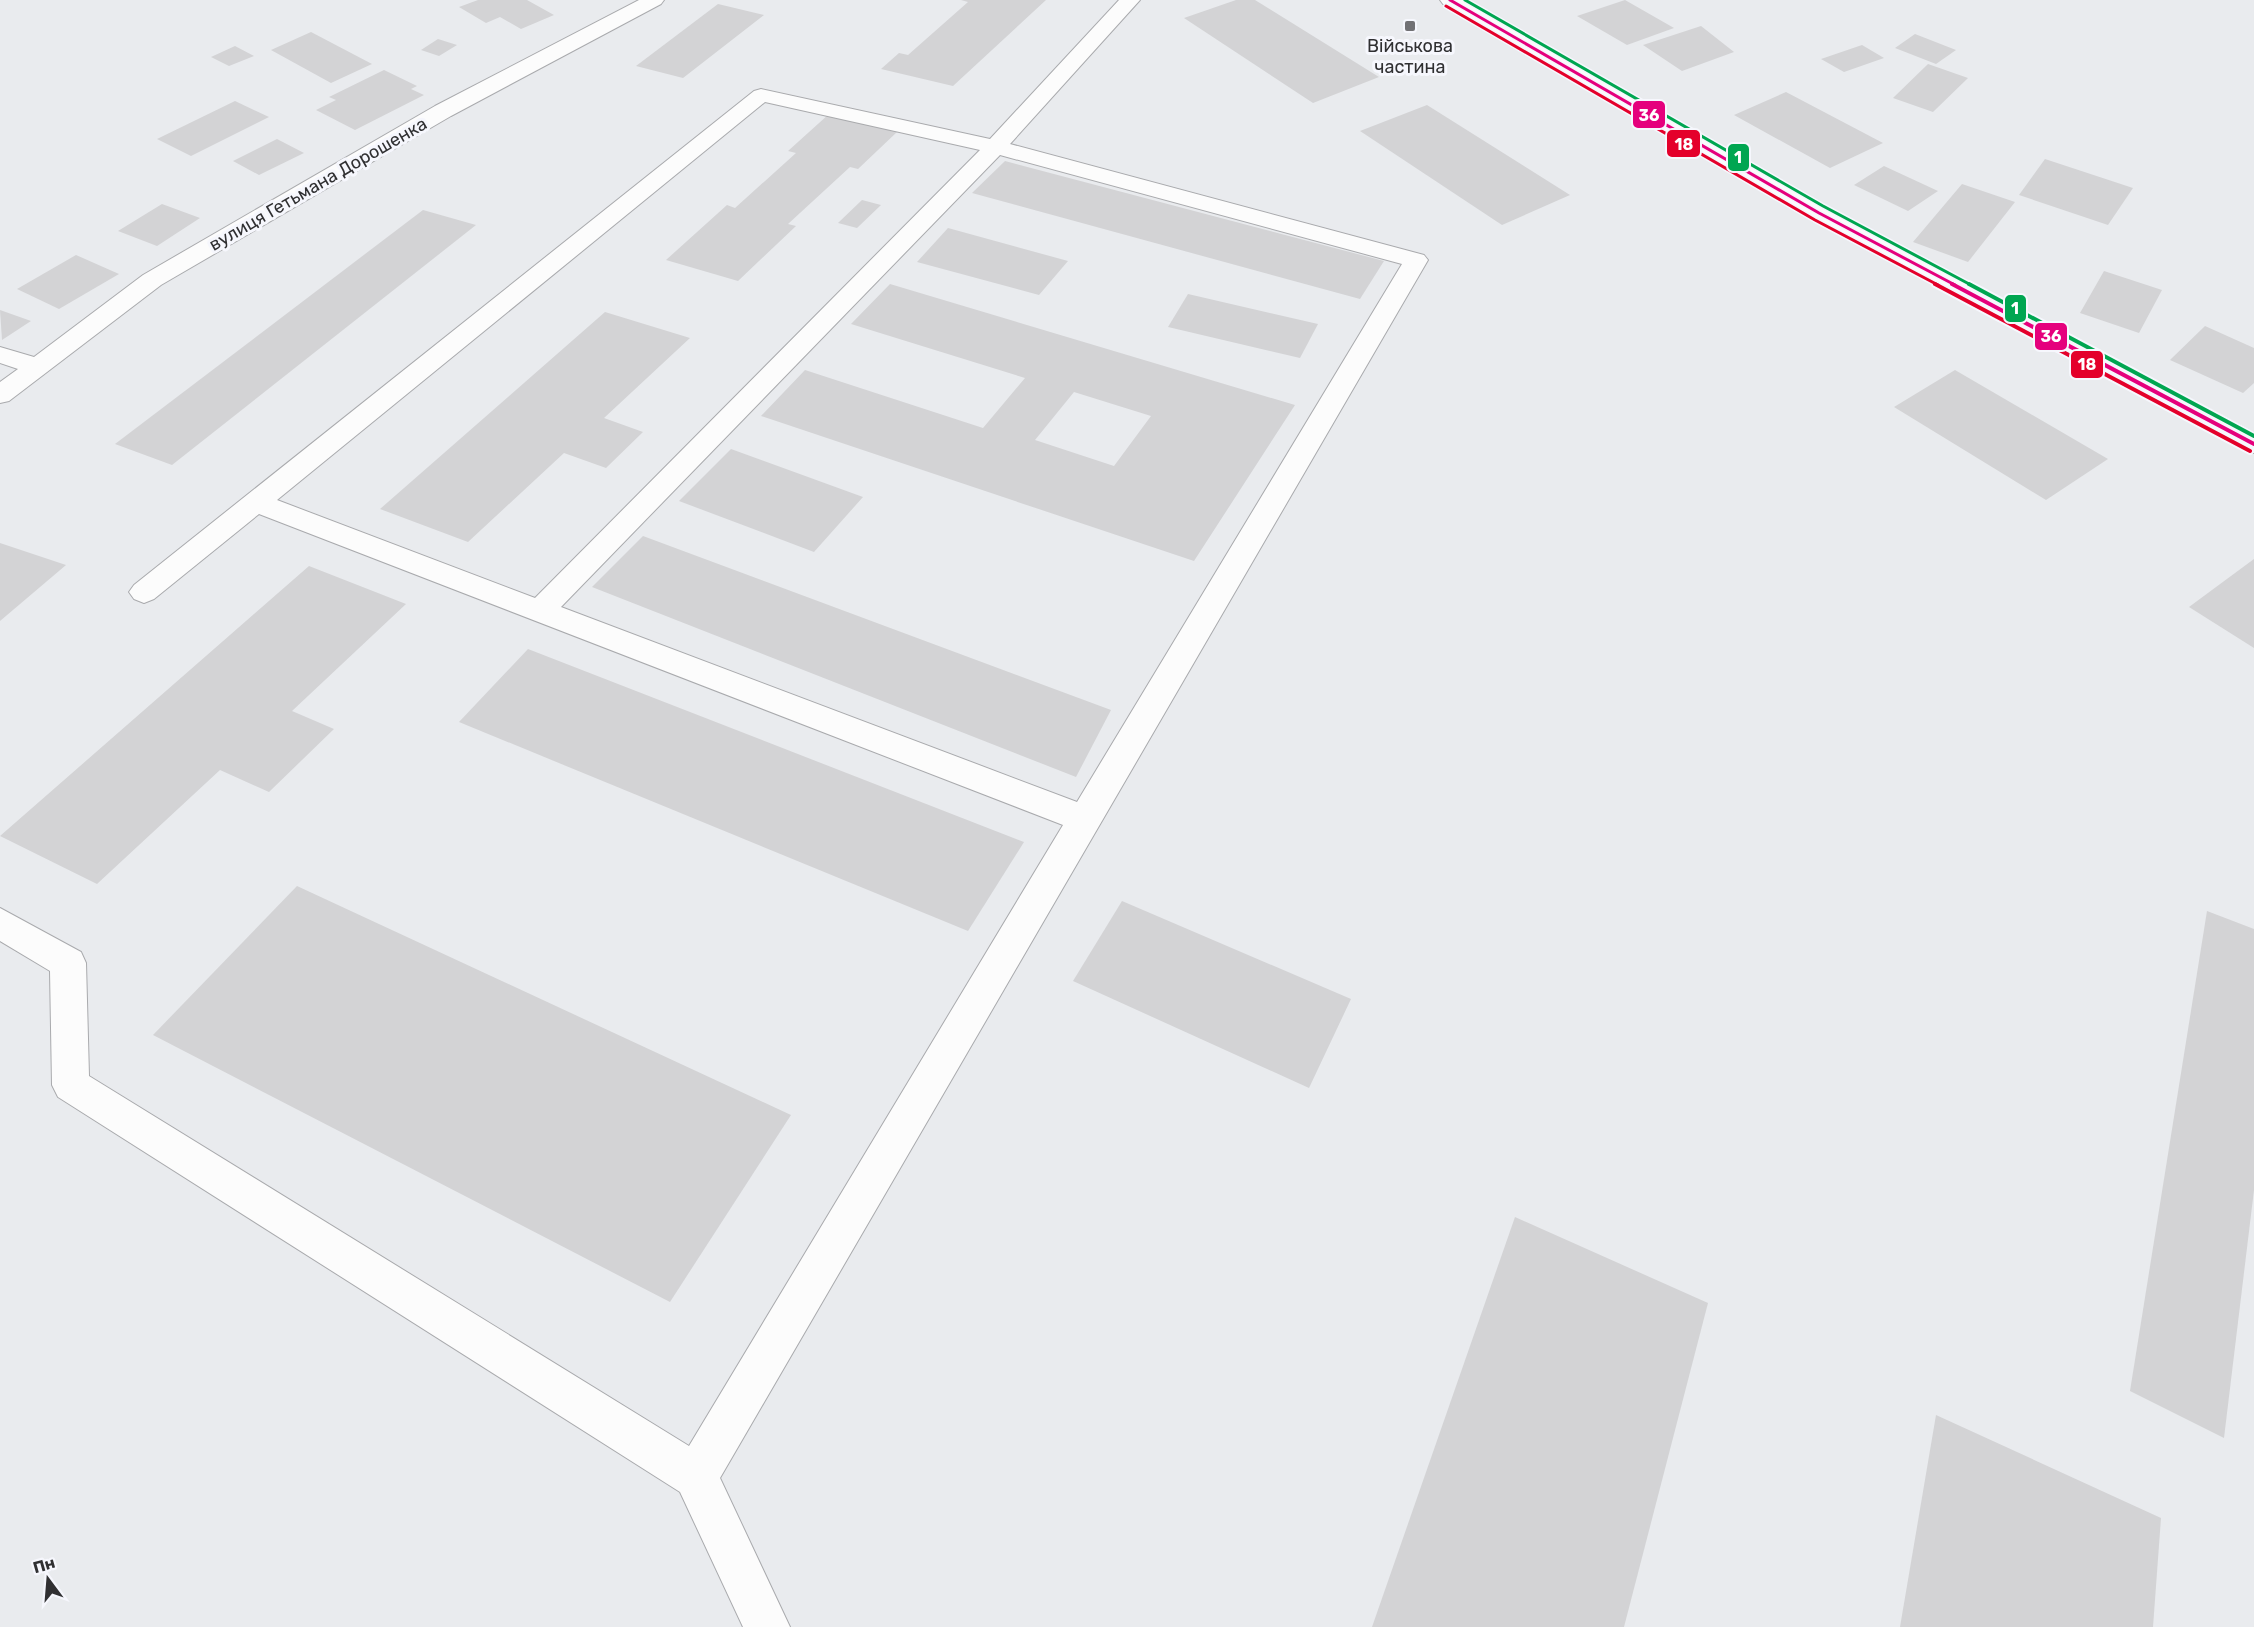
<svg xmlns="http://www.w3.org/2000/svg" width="2254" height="1627" viewBox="0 0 2254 1627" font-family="Rubik,sans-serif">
<rect width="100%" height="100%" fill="#e9ebee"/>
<g fill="#d3d3d5" fill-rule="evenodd">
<path d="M478,0H527L554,15L521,29L500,17L486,23L459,7Z"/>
<path d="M961,0H1046L953,86L881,69L899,53L908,55L968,2Z"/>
<path d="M1236,0H1255L1379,77L1313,103L1184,18Z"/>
<path d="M1625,0L1674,28L1627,45L1577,16Z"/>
<path d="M718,4L764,15L683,78L636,66Z"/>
<path d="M1701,26L1734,52L1682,71L1643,45Z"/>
<path d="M311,32L372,64L331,83L271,50Z"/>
<path d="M1915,34L1956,50L1936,64L1895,48Z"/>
<path d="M438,39L457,45L439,56L421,50Z"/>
<path d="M1862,45L1884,58L1844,72L1821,59Z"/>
<path d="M235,46L254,56L229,66L211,57Z"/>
<path d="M1928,64L1968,78L1933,112L1893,98Z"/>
<path d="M384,70L417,86L411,89L424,95L355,130L316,110L336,100L329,97Z"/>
<path d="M1786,92L1883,143L1830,168L1734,115Z"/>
<path d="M235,101L269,117L191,156L157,139Z"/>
<path d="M1427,105L1570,195L1502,225L1360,131Z"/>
<path d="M829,114L897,132L858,169L850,167L788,224L796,226L738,281L666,260L727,205L735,208L796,153L788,151Z"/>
<path d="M277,139L304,153L259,175L233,161Z"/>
<path d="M2045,159L2133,188L2108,225L2019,195Z"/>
<path d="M1005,161L1384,261L1360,299L972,193Z"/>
<path d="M1884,166L1938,191L1908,211L1854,185Z"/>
<path d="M1962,184L2015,202L1968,262L1913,242Z"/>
<path d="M862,200L881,205L857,228L838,223Z"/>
<path d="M162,204L200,218L157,246L118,231Z"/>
<path d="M423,210L476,225L172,465L115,444Z"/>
<path d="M948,228L1068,261L1039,295L917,262Z"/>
<path d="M76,255L119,274L59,309L17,289Z"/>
<path d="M2104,271L2162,290L2139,333L2080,313Z"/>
<path d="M890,284L1295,405L1194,561L761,416L805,370L983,428L1025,378L851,324ZM1074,392L1151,416L1114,466L1035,440Z"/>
<path d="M1188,294L1318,324L1300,358L1168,327Z"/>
<path d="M0,310L31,321L2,340Z"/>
<path d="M605,312L690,338L604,418L643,432L606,468L564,453L468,542L380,509Z"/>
<path d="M2205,326L2254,348V383L2243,393L2170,360Z"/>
<path d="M1955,370L2108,459L2046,500L1894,407Z"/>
<path d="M731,449L863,497L814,552L679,501Z"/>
<path d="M643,536L1111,710L1076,777L592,587Z"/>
<path d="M0,543L66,565L0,621Z"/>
<path d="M2254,559V648L2189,607Z"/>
<path d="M309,566L406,604L292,711L334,729L269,792L220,770L97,884L0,836Z"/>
<path d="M528,649L1024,842L968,931L459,722Z"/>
<path d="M297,886L791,1115L670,1302L153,1035Z"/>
<path d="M1122,901L1351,999L1309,1088L1073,981Z"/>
<path d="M2207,911L2254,929V1190L2224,1438L2130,1391Z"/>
<path d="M1515,1217L1708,1303L1624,1627H1372Z"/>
<path d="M1936,1415L2161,1518L2153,1627H1900Z"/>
</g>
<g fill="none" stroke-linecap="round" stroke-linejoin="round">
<defs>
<g id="minor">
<path d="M639,0H664L661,4L451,116L161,285L9,401L0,403V382L18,369L0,363V347L34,357L143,275L435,106Z"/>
<path d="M1119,0H1140L1010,144L1424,255L1428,260L720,1478L790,1627H743L680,1492L58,1097L52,1085L50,971L0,941V908L81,952L86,963L89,1076L689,1446L1063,825L259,514L154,599L144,603L134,599L129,592L134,585L754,91L761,89L990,139ZM765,102L980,150L535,598L277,500ZM1000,155L1402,264L1077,802L561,607Z"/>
</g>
<path id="major" d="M1440,0H1464L1827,208L2254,433V453L2245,450L1811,218L1443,4Z"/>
</defs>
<use href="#minor" stroke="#a9aaad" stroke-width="2"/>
<use href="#major" stroke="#a9aaad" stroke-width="2"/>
<use href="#minor" fill="#fcfcfc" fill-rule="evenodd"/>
<use href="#major" fill="#fcfcfc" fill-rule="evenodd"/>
<defs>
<path id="bus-1-far1" d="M1450,0L1819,213L1955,285"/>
<path id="bus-1" d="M1952,284L2254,444"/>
<path id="bus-2-far1" d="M1446,6L1815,220L1938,285"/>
<path id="bus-2" d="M1935,284L2250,451"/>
<path id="bus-3-far1" d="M1465,0L1823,206L1971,285"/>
<path id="bus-3" d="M1969,284L2254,436"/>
</defs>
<use href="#bus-1-far1" stroke="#f6f7fd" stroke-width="6"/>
<use href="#bus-1" stroke="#f6f7fd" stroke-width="8"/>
<use href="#bus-2-far1" stroke="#f6f7fd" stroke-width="6"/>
<use href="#bus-2" stroke="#f6f7fd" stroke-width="8"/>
<use href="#bus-3-far1" stroke="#f6f7fd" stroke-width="6"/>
<use href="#bus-3" stroke="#f6f7fd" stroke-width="8"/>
<use href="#bus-1-far1" stroke="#e5007d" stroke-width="3"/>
<use href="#bus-1" stroke="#e5007d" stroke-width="4"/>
<use href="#bus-2-far1" stroke="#e4002b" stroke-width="3"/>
<use href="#bus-2" stroke="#e4002b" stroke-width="4"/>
<use href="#bus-3-far1" stroke="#00a651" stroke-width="3"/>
<use href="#bus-3" stroke="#00a651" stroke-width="4"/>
</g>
<rect fill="#717174" stroke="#f6f7fd" stroke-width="2" x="1404" y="20" width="12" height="12" rx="3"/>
<g text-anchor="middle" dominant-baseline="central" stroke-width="6" stroke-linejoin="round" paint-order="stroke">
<g font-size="18" fill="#303032" stroke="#f6f7fd">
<text x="1410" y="46">Військова<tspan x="1410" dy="21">частина</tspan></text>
</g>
<g font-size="18" fill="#303032" stroke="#f6f7fd">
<text transform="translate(318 184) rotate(-30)">вулиця Гетьмана Дорошенка</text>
</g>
</g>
<g stroke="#f6f7fd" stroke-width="2">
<rect x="1632" y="100" width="34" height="29" rx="6" fill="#e5007d"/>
<rect x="1666" y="129" width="35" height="29" rx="6" fill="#e4002b"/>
<rect x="1727" y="143" width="23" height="29" rx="6" fill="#00a651"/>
<rect x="2004" y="294" width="23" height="29" rx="6" fill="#00a651"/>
<rect x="2034" y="322" width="34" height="29" rx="6" fill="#e5007d"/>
<rect x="2070" y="350" width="34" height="29" rx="6" fill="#e4002b"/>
</g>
<g font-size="16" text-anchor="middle" font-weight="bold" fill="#fff">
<text x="1649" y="121">36</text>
<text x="1684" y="150">18</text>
<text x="1738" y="163">1</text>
<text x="2015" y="314">1</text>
<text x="2051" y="342">36</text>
<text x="2087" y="370">18</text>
</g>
<g transform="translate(48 1579) rotate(344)" stroke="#f6f7fd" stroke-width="4.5" paint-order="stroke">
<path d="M0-4.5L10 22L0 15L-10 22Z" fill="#303032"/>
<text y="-9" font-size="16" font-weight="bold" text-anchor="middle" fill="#303032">Пн</text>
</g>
</svg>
